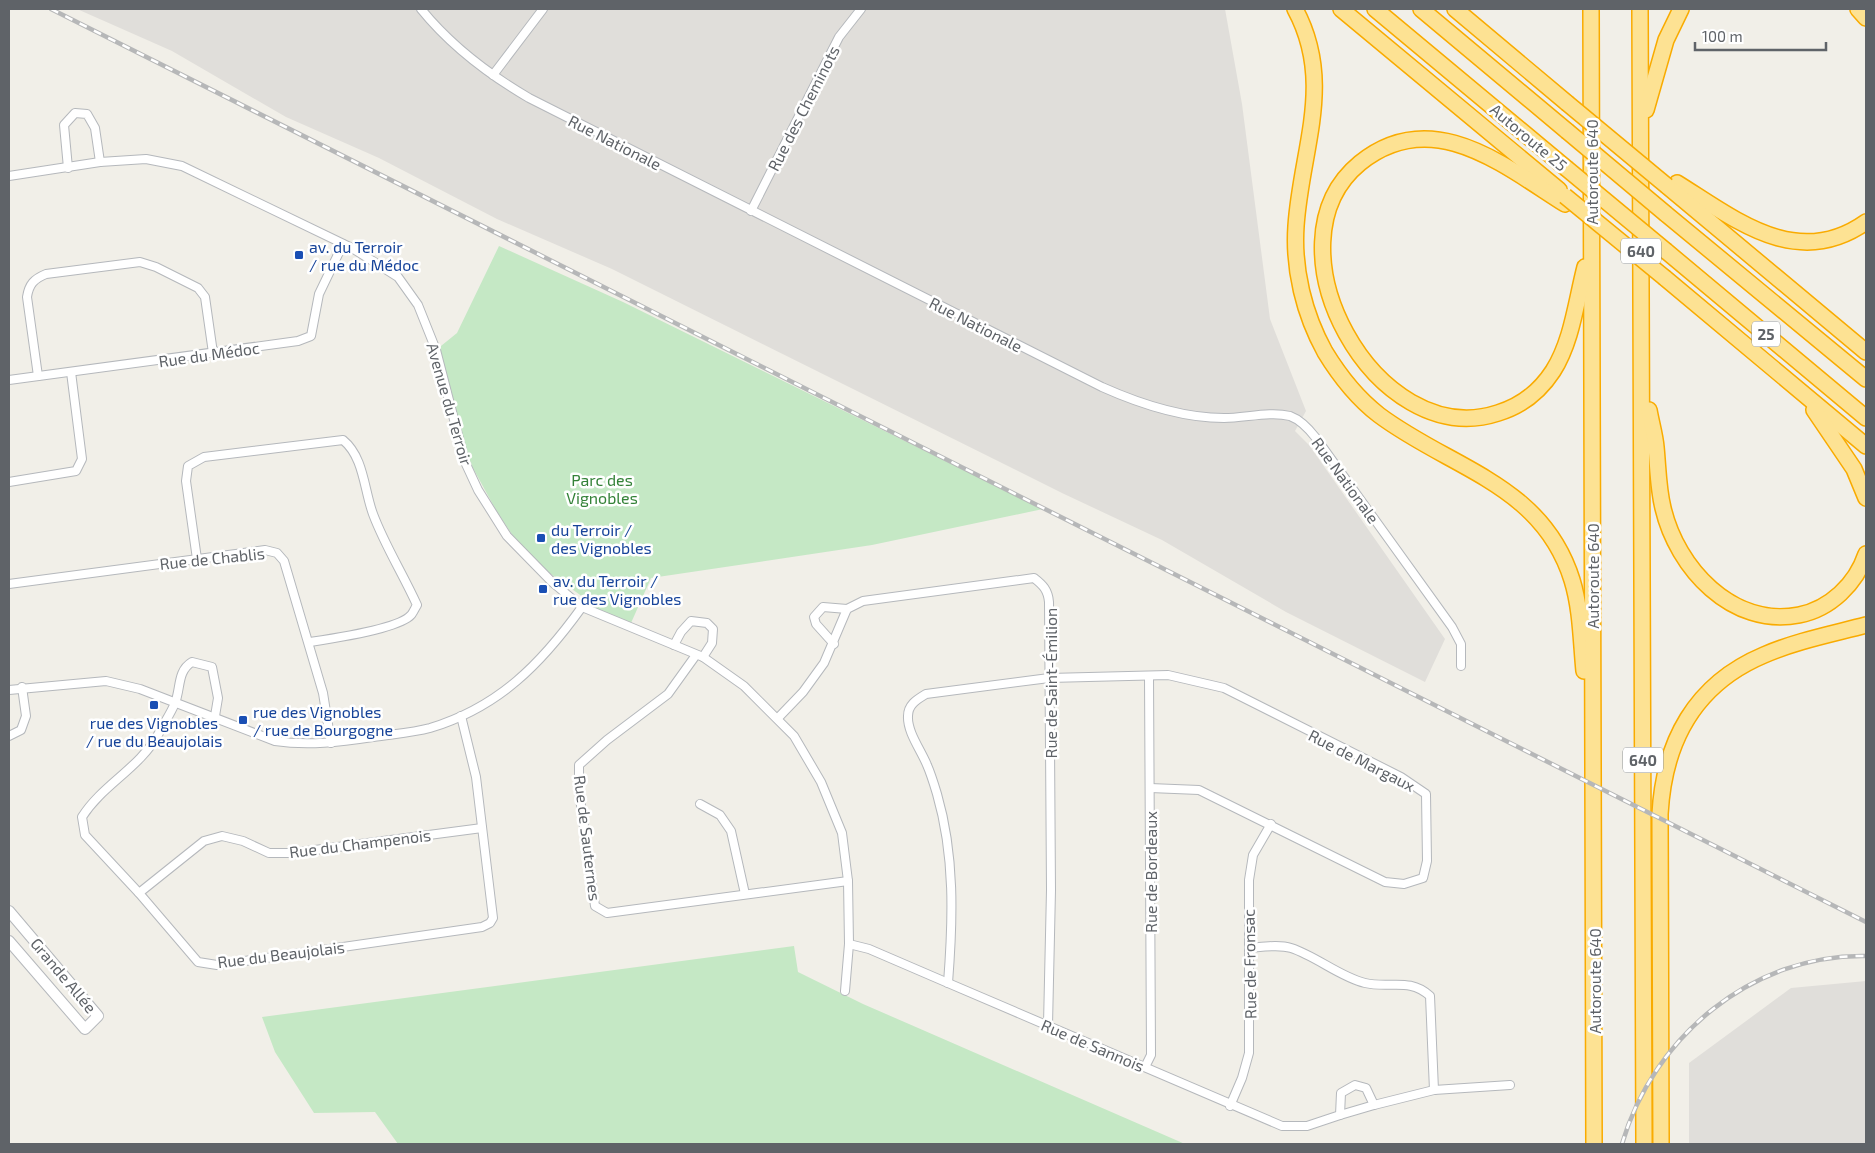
<svg xmlns="http://www.w3.org/2000/svg" width="1875" height="1153" viewBox="0 0 1875 1153" font-family="'Exo 2',sans-serif">
<rect width="100%" height="100%" fill="#f1efe8"/>
<g fill="#e0deda">
<path d="M77,9H1225L1242,104L1270,319L1306,411L1295,431L1309,445L1445,639L1425,682L1286,612L1162,540L1062,493L612,269L497,219L379,158L286,117L172,51Z"/>
<path d="M1866,981V1144H1689V1063L1791,988Z"/>
</g>
<g fill="#c5e8c5">
<path d="M499,246L623,302L1043,509L872,545L651,578L631,623L589,609L590,602L527,557L497,512L468,459L436,350L457,333Z"/>
<path d="M794,946L798,972L863,1004L1185,1144H398L375,1112L314,1113L275,1052L262,1017Z"/>
</g>
<g fill="none" stroke-linecap="round" stroke-linejoin="round">
<defs>
<g id="minor">
<path d="M421,9C451,46 488,74 529,98L1102,387C1140,404 1182,418 1224,418C1245,418 1270,411 1290,416C1301,420 1309,429 1316,438L1452,627L1461,644V666"/>
<path d="M493,75L543,9"/>
<path d="M68,168L64,125L75,113L87,114L95,128L100,162"/>
<path d="M9,176L100,162L146,159L182,166L352,248L398,277L418,305L436,350L465,462L478,490L507,536L552,582L582,607L703,657L744,686L794,736L821,782L842,833L848,881L849,944L845,991"/>
<path d="M751,211L839,37L861,9"/>
<path d="M38,376L27,297C29,284 34,279 46,274L140,262L156,267L198,288L205,297L213,353"/>
<path d="M9,380L298,341L311,336L319,294L343,244"/>
<path d="M9,482L76,471L82,459L71,372"/>
<path d="M197,559L186,481L188,466L204,457L343,440C364,457 364,490 373,514C385,546 403,574 417,605C415,608 413,613 411,615C399,629 330,639 310,642"/>
<path d="M9,584L265,550L277,553L284,561L323,693L331,743"/>
<path d="M834,644L816,624L814,617L823,607L847,609"/>
<path d="M674,645L681,632L691,621L707,623L713,629L712,643L703,657"/>
<path d="M696,655L668,694L607,740L579,765V791L595,906L607,913L848,881"/>
<path d="M9,690L106,681L140,689L275,741C308,746 340,742 373,737C392,734 412,733 430,728C499,707 541,664 582,607"/>
<path d="M215,716L218,698L212,667L192,662C177,671 181,688 175,703C171,713 164,723 159,733C139,769 103,784 82,817L85,835L139,893L198,962L217,965L482,927L490,923L493,918L476,777L461,716"/>
<path d="M778,718L803,692L824,663L847,609L863,601L1034,578C1043,585 1048,590 1049,602L1051,890L1048,1025"/>
<path d="M9,736L21,730L26,716L22,687"/>
<path d="M700,804L720,815L731,831L745,894"/>
<path d="M139,893L204,841L222,836L243,841L269,853H292L482,828"/>
<path d="M849,944L869,949L948,983L1282,1126H1307L1340,1115L1341,1093L1355,1085L1366,1088L1374,1105L1434,1090L1510,1085"/>
<path d="M1249,948C1262,947 1279,944 1291,948C1316,956 1340,977 1365,983C1390,989 1409,977 1430,996L1434,1090"/>
<path d="M948,983C953,919 955,856 937,794C934,784 931,774 927,765C921,750 907,732 908,716C908,704 918,699 926,694L1049,678L1168,675L1224,688L1401,777L1426,794L1427,861L1423,878L1404,884L1385,882L1199,790L1150,788"/>
<path d="M1145,1067L1151,1055L1149,676"/>
<path d="M1230,1106L1242,1078L1249,1053V880L1253,855L1271,824"/>
<path d="M1340,1115L1374,1105"/>
</g>
<path id="tertiary" d="M9,911L98,1016L85,1029L9,941"/>
<g id="motorway">
<path d="M1295,9C1335,83 1301,149 1296,226C1293,269 1304,314 1325,352C1339,375 1357,398 1379,415C1451,469 1542,484 1572,580C1581,609 1581,641 1584,671"/>
<path d="M1341,9L1559,190"/>
<path d="M1375,9L1566,168"/>
<path d="M1421,9L1567,131"/>
<path d="M1455,9L1567,103"/>
<path d="M1591,9L1594,1144"/>
<path d="M1640,9L1644,1144"/>
<path d="M1858,9L1866,18"/>
<path d="M1646,110L1666,40L1681,9"/>
<path d="M1677,183C1735,219 1797,271 1866,222"/>
<path d="M1667,186L1866,352"/>
<path d="M1565,204C1503,165 1432,105 1360,163C1261,244 1376,453 1498,413C1521,406 1540,391 1553,371C1572,341 1576,302 1585,267"/>
<path d="M1666,214L1866,379"/>
<path d="M1666,251L1866,418"/>
<path d="M1665,278L1866,446"/>
<path d="M1649,410C1651,422 1655,435 1656,447C1658,467 1658,488 1663,508C1677,568 1732,628 1799,615C1830,609 1856,584 1866,554"/>
<path d="M1814,410L1854,469L1866,498"/>
<path d="M1661,1144L1660,814C1664,742 1695,684 1764,655C1796,641 1832,634 1866,625"/>
</g>
</defs>
<use href="#minor" stroke="#b5b8bc" stroke-width="10"/>
<use href="#tertiary" stroke="#b5b8bc" stroke-width="12"/>
<use href="#motorway" stroke="#f9ab00" stroke-width="18"/>
<use href="#minor" stroke="#fff" stroke-width="8"/>
<use href="#tertiary" stroke="#fff" stroke-width="10"/>
<use href="#motorway" stroke="#fde293" stroke-width="15"/>
<defs>
<g id="rail">
<path d="M51,9L1866,922"/>
<path d="M1622,1144C1653,1037 1752,954 1866,956"/>
</g>
</defs>
<use href="#rail" stroke="#b6b7b8" stroke-width="4.5"/>
<use href="#rail" stroke="#fff" stroke-width="2.5" stroke-dasharray="8" stroke-linecap="butt"/>
<defs>
<g id="motorway-bridge">
<path d="M1567,103L1667,186"/>
<path d="M1567,131L1666,214"/>
<path d="M1566,168L1666,251"/>
<path d="M1565,196L1665,278"/>
</g>
</defs>
<use href="#motorway-bridge" stroke="#f9ab00" stroke-width="18" stroke-linecap="butt"/>
<use href="#motorway-bridge" stroke="#fde293" stroke-width="15"/>
</g>
<g fill="#1a4fb4" stroke="#fff" stroke-width="2">
<rect x="294" y="250" width="10" height="10" rx="2.5"/>
<rect x="536" y="533" width="10" height="10" rx="2.5"/>
<rect x="538" y="584" width="10" height="10" rx="2.5"/>
<rect x="149" y="700" width="10" height="10" rx="2.5"/>
<rect x="238" y="715" width="10" height="10" rx="2.5"/>
</g>
<g text-anchor="middle" dominant-baseline="central" stroke-width="5" stroke-linejoin="round" paint-order="stroke">
<g fill="#fff" stroke="#8f9295" stroke-width="1">
<rect x="1621" y="238.5" width="40" height="25" rx="4"/>
<rect x="1752" y="321.5" width="28" height="25" rx="4"/>
<rect x="1623" y="747.5" width="40" height="25" rx="4"/>
</g>
<g font-size="15" font-weight="bold" fill="#5f6368">
<text x="1641" y="251">640</text>
<text x="1766" y="334">25</text>
<text x="1643" y="760">640</text>
</g>
<g font-size="16" fill="#5f6368" stroke="#fff">
<text transform="translate(803 108) rotate(-63)">Rue des Cheminots</text>
<text transform="translate(1529 137) rotate(40)">Autoroute 25</text>
<text transform="translate(615 142) rotate(27)">Rue Nationale</text>
<text transform="translate(1591 172) rotate(-90)">Autoroute 640</text>
<text transform="translate(976 324) rotate(27)">Rue Nationale</text>
<text transform="translate(209 354) rotate(-8)">Rue du Médoc</text>
<text transform="translate(450 404) rotate(74)">Avenue du Terroir</text>
<text transform="translate(1346 480) rotate(54)">Rue Nationale</text>
<text transform="translate(212 558) rotate(-6)">Rue de Chablis</text>
<text transform="translate(1592 576) rotate(-90)">Autoroute 640</text>
<text transform="translate(1050 683) rotate(-90)">Rue de Saint-Émilion</text>
<text transform="translate(1362 760) rotate(27)">Rue de Margaux</text>
<text transform="translate(588 838) rotate(83)">Rue de Sauternes</text>
<text transform="translate(360 843) rotate(-7)">Rue du Champenois</text>
<text transform="translate(1150 872) rotate(-90)">Rue de Bordeaux</text>
<text transform="translate(281 954) rotate(-7)">Rue du Beaujolais</text>
<text transform="translate(1249 964) rotate(-91)">Rue de Fronsac</text>
<text transform="translate(64 975) rotate(50)">Grande Allée</text>
<text transform="translate(1594 981) rotate(-90)">Autoroute 640</text>
<text transform="translate(1093 1045) rotate(23)">Rue de Sannois</text>
</g>
<g font-size="16" fill="#164399" stroke="#fff" text-anchor="start">
<text x="309" y="246">av. du Terroir<tspan x="309" dy="18">/ rue du Médoc</tspan></text>
<text x="551" y="529">du Terroir /<tspan x="551" dy="18">des Vignobles</tspan></text>
<text x="553" y="580">av. du Terroir /<tspan x="553" dy="18">rue des Vignobles</tspan></text>
<text x="253" y="711">rue des Vignobles<tspan x="253" dy="18">/ rue de Bourgogne</tspan></text>
<text x="154" y="722" text-anchor="middle">rue des Vignobles<tspan x="154" dy="18">/ rue du Beaujolais</tspan></text>
</g>
<g font-size="16" fill="#348238" stroke="#fff">
<text x="602" y="479">Parc des<tspan x="602" dy="18">Vignobles</tspan></text>
</g>
</g>
<rect width="1875" height="1153" fill="none" stroke="#5f6368" stroke-width="20"/>
<path d="M1695 42v8h131v-8" fill="none" stroke="#5f6368" stroke-width="2.5"/>
<text x="1702" y="42" font-size="15" fill="#5f6368" stroke="#ffffff" stroke-width="4" paint-order="stroke">100 m</text>
</svg>
